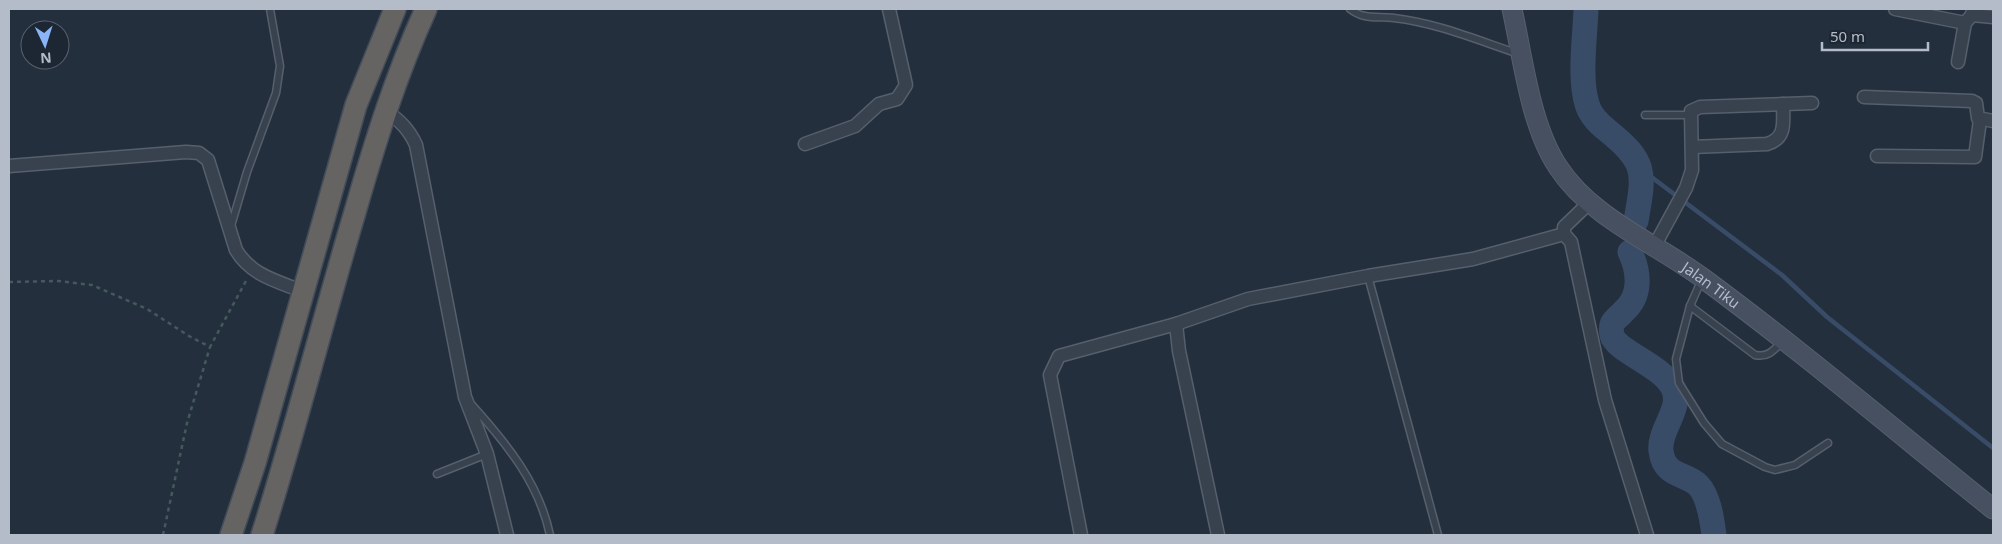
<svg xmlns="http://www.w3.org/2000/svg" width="2002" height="544" viewBox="0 0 2002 544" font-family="'Noto Sans',sans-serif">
<rect width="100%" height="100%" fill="#242f3e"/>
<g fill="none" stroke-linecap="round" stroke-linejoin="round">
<path stroke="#394c67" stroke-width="4.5" d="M1642,170L1782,275L1827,317L1993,448"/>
<g stroke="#394c67" stroke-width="25">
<path d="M1586,9C1585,37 1579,78 1587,104C1590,115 1599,124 1608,131C1648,163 1644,174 1636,221"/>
<path d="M1630,252C1639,271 1642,295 1624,311C1616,320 1609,321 1612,335C1616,351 1659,364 1672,386C1685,407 1658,429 1661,451C1664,477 1686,473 1698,485C1709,496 1712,520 1714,535"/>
</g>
<defs>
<g id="service">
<path d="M1350,9C1364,20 1377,16 1394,18C1437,23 1477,40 1519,54"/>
<path d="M1645,115H1690"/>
<path d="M231,226L247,172L276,93L280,66L270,9"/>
<path d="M1368,276L1438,535"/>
<path d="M1702,279L1690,306L1676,359L1679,383L1704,423L1722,444L1765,467L1775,470L1795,465L1828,443"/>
<path d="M1690,306L1755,355C1768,358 1774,350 1783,341"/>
<path d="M472,405C507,444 539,483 550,535"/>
<path d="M437,474L487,454"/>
</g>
<g id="minor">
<path d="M1895,9L1965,23"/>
<path d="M1972,15L1993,17"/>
<path d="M1958,62L1965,23L1972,15L1973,9"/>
<path d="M1864,97L1972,101L1976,103L1978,118L1993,121"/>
<path d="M385,110C399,120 409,129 416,145L465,397L487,454L507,535"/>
<path d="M805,144L855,126L879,104L897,99L906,85L889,9"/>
<path d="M1692,147L1767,144C1787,138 1783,122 1783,104"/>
<path d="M1877,156L1975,157L1980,120"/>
<path d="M9,166L186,152L199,153L208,160L236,250C251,275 276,281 302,291"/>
<path d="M1589,203L1564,227V234L1571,242L1605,400L1647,535"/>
<path d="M1655,245L1686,188L1692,170L1691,111L1700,107L1812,103"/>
<path d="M1176,324L1179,351L1218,535"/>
<path d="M1081,535L1050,375L1059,356L1176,324L1248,299L1368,276L1473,259L1564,234"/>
</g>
<g id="secondary">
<path id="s1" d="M1512,9C1523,58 1530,125 1558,167C1592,219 1656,243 1704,279C1803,352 1897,432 1993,509"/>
</g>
<g id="trunk">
<path d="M231,535L255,463L356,105L395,9"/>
<path d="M262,535C296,428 323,319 355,212C375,142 396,75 426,9"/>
</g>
</defs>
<use href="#service" stroke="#565f6c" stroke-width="9"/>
<use href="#minor" stroke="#565f6c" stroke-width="15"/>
<use href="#secondary" stroke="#565f6c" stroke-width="21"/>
<use href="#trunk" stroke="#434c59" stroke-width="24"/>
<g stroke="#44595c" stroke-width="2.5" stroke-dasharray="4 4" stroke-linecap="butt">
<path d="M9,282L58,281L92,285L147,309L189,336L210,347L247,279"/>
<path d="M163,535L187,423L210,347"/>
</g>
<use href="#service" stroke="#38414e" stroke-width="6"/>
<use href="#minor" stroke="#38414e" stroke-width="12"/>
<use href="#secondary" stroke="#465061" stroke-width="19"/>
<use href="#trunk" stroke="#656462" stroke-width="21"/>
</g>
<g text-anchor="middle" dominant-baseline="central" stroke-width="4.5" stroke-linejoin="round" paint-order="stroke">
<g font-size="15" fill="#b4bcc9" stroke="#1d2633">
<text stroke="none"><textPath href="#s1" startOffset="360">Jalan Tiku</textPath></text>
</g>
</g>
<rect width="2002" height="544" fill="none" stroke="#b4bcc9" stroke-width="20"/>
<g transform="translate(45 45) rotate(176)"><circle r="24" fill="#1d2633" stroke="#59626f"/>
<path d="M0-4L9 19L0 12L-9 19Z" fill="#8ab4f8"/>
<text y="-8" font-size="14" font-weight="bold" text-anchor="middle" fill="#b4bcc9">N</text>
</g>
<path d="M1822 42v8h106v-8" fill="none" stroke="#b4bcc9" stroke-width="2.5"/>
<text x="1830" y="42" font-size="15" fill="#b4bcc9" stroke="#1d2633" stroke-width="4" paint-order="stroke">50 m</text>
</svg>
